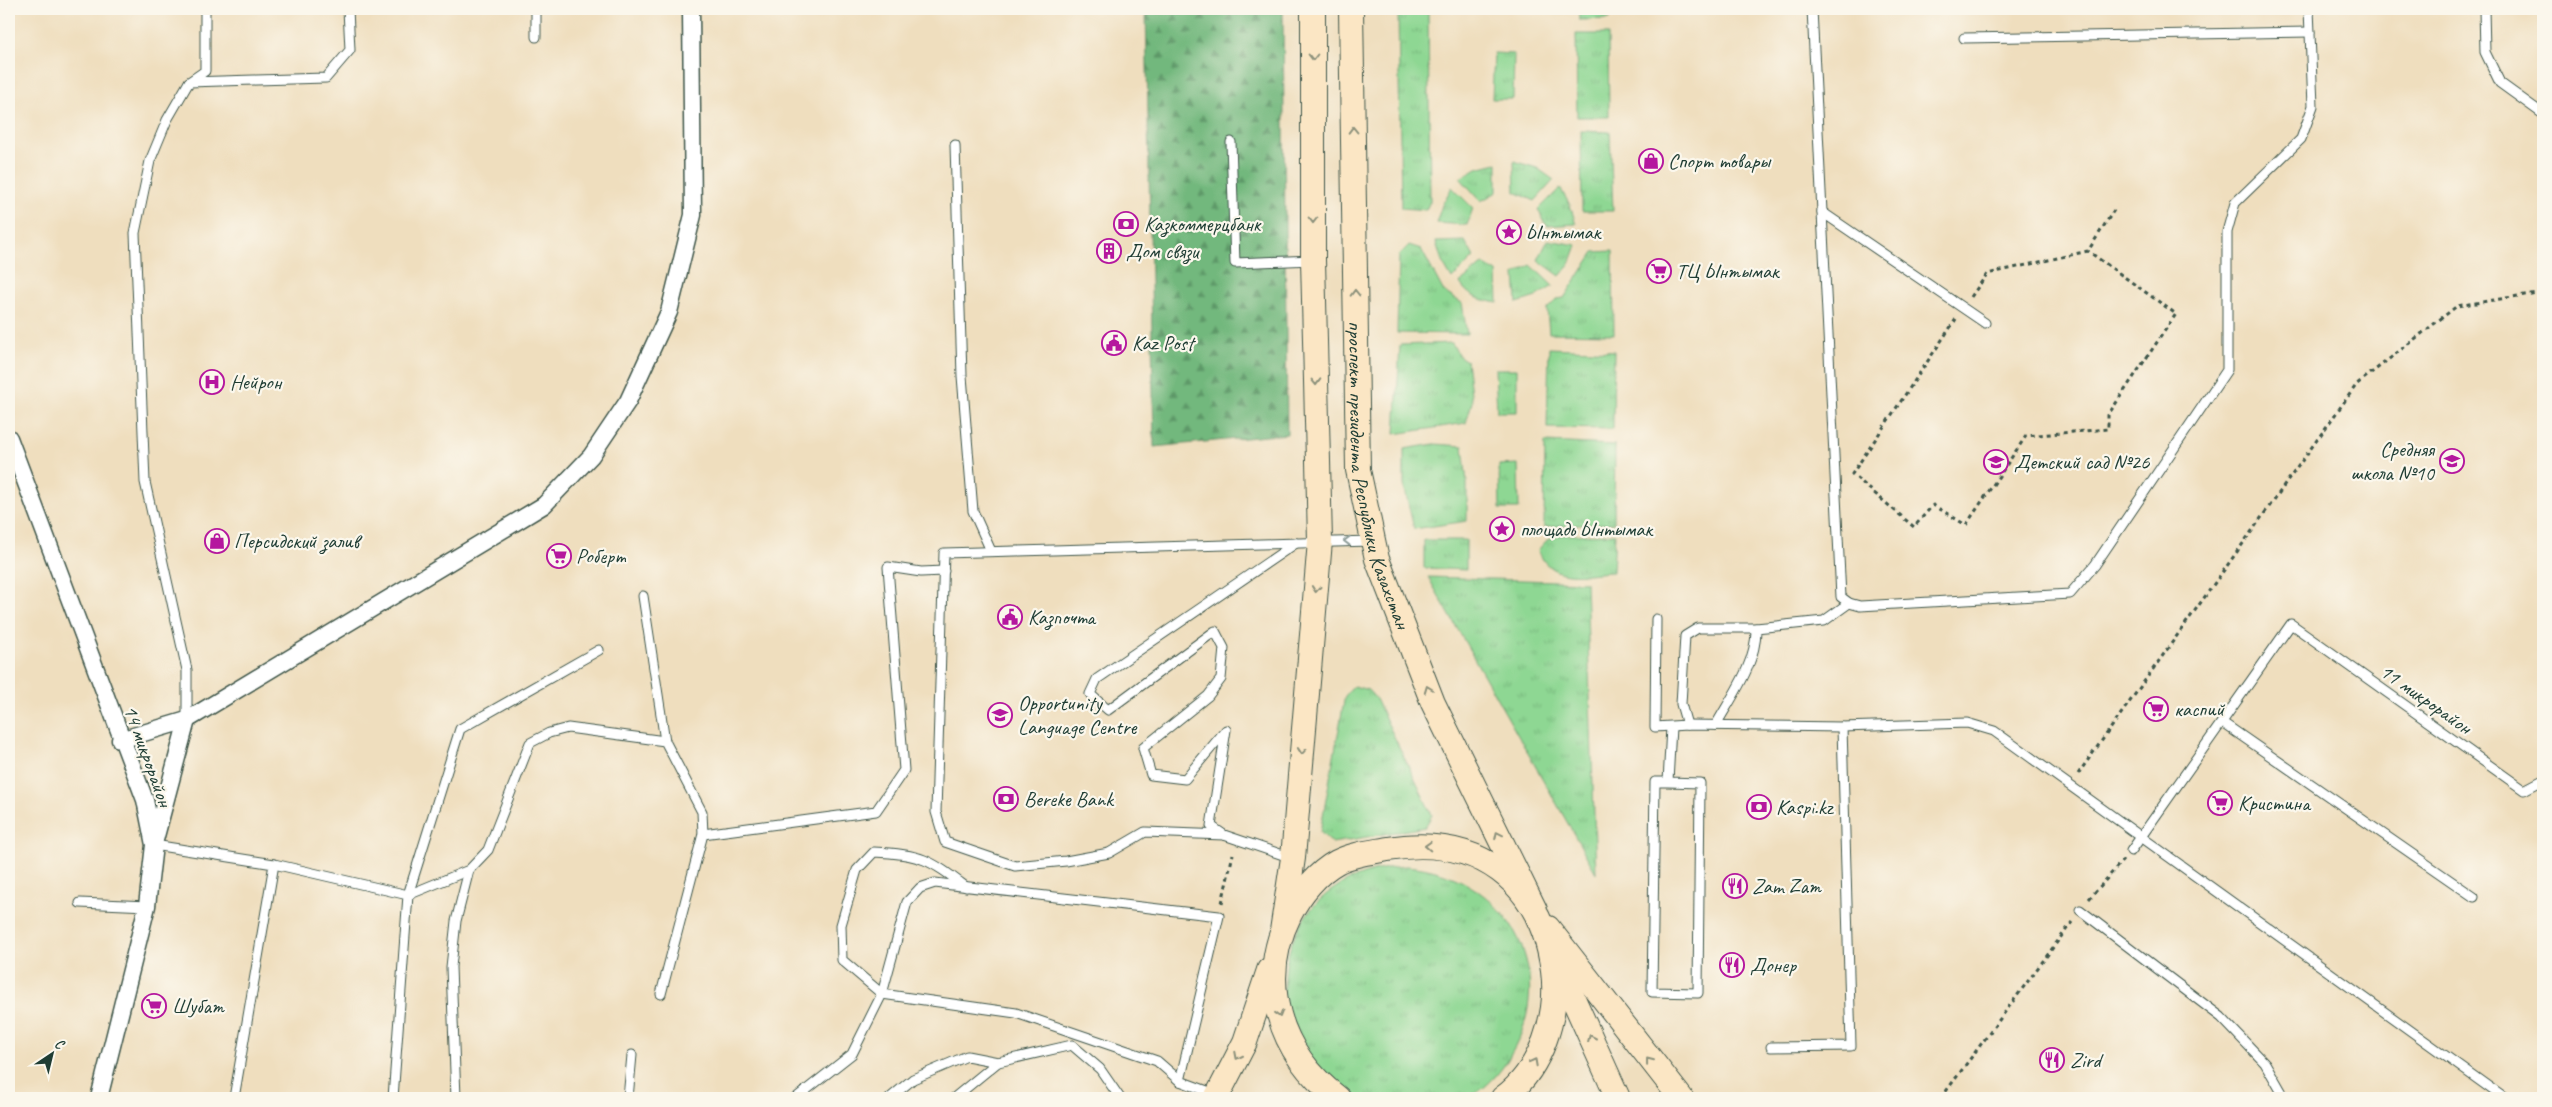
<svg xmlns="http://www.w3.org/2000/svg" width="2552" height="1107" viewBox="0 0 2552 1107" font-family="Caveat,sans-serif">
<defs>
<pattern id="grass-tufts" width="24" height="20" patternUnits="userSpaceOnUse" patternTransform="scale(1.25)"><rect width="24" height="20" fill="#8ed793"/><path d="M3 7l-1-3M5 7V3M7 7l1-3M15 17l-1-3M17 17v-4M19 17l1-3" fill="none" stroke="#7ab97f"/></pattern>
<pattern id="forest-firs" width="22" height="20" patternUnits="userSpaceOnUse" patternTransform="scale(1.25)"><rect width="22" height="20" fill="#72b87d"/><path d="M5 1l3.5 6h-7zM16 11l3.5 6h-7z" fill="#5d9767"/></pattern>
</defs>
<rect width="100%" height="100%" fill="#fbf7ec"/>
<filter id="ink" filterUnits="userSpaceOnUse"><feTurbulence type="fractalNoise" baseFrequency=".02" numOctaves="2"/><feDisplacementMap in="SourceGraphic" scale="10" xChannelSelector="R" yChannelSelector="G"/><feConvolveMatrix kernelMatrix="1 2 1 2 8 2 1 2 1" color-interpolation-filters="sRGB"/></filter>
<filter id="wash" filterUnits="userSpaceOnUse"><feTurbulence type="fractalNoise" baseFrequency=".0096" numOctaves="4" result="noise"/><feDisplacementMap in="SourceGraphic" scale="20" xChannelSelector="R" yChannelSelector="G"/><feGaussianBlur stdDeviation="1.12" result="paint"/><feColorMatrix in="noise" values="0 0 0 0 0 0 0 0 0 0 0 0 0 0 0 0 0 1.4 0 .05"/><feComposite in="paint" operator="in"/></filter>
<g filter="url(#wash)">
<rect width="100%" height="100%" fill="#efdebe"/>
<g fill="url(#grass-tufts)" stroke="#568a64">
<path d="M1398,9H1428L1430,201L1426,210L1401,208Z"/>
<path d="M1578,9H1609L1610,19L1579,20Z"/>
<path d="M1576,34H1608L1609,117H1577Z"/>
<path d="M1494,53L1514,54L1513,99H1492Z"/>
<path d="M1581,131L1610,132L1613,211H1582Z"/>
<path d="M1514,161L1537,168L1554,180L1535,201L1515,192Z"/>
<path d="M1497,163V192L1481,201L1460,178L1477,168Z"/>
<path d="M1452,187L1473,208L1467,225L1436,223L1442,205Z"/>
<path d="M1560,188L1570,205L1576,224L1547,226L1538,210Z"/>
<path d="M1548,240L1577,245L1570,264L1560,276L1538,260Z"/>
<path d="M1465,241L1474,257L1452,279L1442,262L1436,242Z"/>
<path d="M1409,245L1421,249L1444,292L1462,303L1467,334L1397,333L1399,255Z"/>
<path d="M1613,251L1614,334L1549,333L1547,309L1557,299L1564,298L1594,252Z"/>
<path d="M1483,264L1497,272L1498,303C1482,300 1469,298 1460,283Z"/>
<path d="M1531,265L1553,286L1536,297L1517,303L1515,274Z"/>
<path d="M1452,343L1459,356L1467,361L1472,402L1466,423L1395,434L1400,345Z"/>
<path d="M1549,348L1614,351L1613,429L1547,428Z"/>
<path d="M1495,369H1517V412H1497Z"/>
<path d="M1545,442L1615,445L1614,523L1544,527Z"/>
<path d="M1434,444L1463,446L1467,483V521L1414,529L1404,485V449Z"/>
<path d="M1518,464L1519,509H1500L1499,465Z"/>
<path d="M1615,534L1613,572C1583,573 1551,584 1538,550L1547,540L1560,535Z"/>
<path d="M1424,540H1466V570L1424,568Z"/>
<path d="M1428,577L1586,582L1596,873Z"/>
<path d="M1354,686L1368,690L1376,699L1432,815L1425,827L1332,843L1320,832L1345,696Z"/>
<path d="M1407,866C1505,874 1562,970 1510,1056C1501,1072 1483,1093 1465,1098C1456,1101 1443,1098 1434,1098C1406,1098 1376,1102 1349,1098C1331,1096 1318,1072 1310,1058C1304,1046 1286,1019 1283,1007C1281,998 1285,985 1285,976C1290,908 1342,869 1407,866Z"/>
</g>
<path fill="url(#forest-firs)" stroke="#487a58" d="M1146,9H1283L1287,434L1154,447Z"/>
</g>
<g filter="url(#ink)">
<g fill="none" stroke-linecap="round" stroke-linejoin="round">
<defs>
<g id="lane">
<path d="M536,9V37"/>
<path d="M1812,9L1841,597L1849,603L1860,606L2070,594L2095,565L2227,370V232L2235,203L2301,139L2313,106L2309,9"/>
<path d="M2484,9L2485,52L2500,83L2543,114"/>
<path d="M1964,38L2310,32"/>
<path d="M189,82L326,78L350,50L348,9"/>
<path d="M1231,142L1235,263L1313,260"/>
<path d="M955,145L962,376L973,511L991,551"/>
<path d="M1822,212L1985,323"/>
<path d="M643,596L665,741"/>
<path d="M1656,619L1655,727L1687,725L1842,727L1967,723L1994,731L2504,1098"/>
<path d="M187,720V670L145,482L135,233L150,161L167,120L189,82L205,71V9"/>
<path d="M2223,723L2474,897"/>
<path d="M1687,725L1681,704L1685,636L1698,628H1756"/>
<path d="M1716,725C1732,696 1757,663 1756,628L1824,621L1849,603"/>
<path d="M1668,782H1655L1652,992L1698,993L1700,783L1668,782L1671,727"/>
<path d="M703,834L876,811L904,770L888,567L921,572L944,571"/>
<path d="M1224,835L1145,832L1109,853L1066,861L1015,866L945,842L936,812L944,553L1371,541"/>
<path d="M154,845L274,864L234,1098"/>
<path d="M2131,851L2291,624L2524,790L2543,780"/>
<path d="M1292,858L1224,835L1211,826L1226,730L1185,779L1151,775L1143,748L1208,696L1221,679L1224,648L1215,631L1108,710L1090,694L1097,679L1296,543"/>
<path d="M274,864L408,895L393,1098"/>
<path d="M966,887C929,859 921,854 874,852L857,870L841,925L842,960L882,994L1016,1013L1157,1061L1180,1081L1218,1095"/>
<path d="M408,895L469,870L488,850L530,743L549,733L568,728L665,741L702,812L703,834L661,994"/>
<path d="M408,895L460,729L599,650"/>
<path d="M80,903L147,906"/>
<path d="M2080,910L2221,1017L2265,1063L2285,1098"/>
<path d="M1771,1047L1851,1046L1842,727"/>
<path d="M998,1062L1072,1045L1100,1069L1120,1098"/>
<path d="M456,1098L451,967L456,921L469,870"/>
<path d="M628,1098L632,1055"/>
<path d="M796,1098L852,1054L882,994L907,902L920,888L935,883L1219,916L1180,1081"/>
<path d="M890,1098L913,1079L967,1056L998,1062L954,1098"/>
</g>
<g id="street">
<path d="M9,438L145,800L154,845L147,906L99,1098"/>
<path d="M120,740L187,720L544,505L591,456L628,401L669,312L693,215L691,9"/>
<path d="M155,840L187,720"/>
</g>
<g id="secondary">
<path id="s1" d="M1351,9L1358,470L1377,559L1433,703L1535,910"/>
<path d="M1548,928L1681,1098"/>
<path d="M1282,931L1293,858L1320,541L1313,260V9"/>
<path d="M1558,965L1618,1098"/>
<path d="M1216,1098L1245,1042L1269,970"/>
<path d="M1338,1098C1279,1053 1256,982 1290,914C1300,894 1317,873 1337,862C1352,854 1372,852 1388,849C1478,834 1541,881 1553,971C1559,1016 1541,1070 1503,1098"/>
</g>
</defs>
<use href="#lane" stroke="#3e5549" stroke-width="11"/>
<use href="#street" stroke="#3e5549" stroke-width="19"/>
<use href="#secondary" stroke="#3e5549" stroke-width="26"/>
<g stroke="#3e5549" stroke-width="3" stroke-dasharray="4 4" stroke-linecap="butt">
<path d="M1971,297L1987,274L2088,251L2114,210"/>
<path d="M1956,319L1852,474L1914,527L1933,505L1966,525L2026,436L2108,429V415L2176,314L2088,251"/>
<path d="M2078,774L2357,384L2457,306L2543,292"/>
<path d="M2089,899L2123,860"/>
<path d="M1222,903L1233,854"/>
<path d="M1941,1098L2072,922"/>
</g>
<use href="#lane" stroke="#fff" stroke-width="9"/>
<use href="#street" stroke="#fff" stroke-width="16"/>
<use href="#secondary" stroke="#fbe6c4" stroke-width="24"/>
</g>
<defs><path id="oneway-chevron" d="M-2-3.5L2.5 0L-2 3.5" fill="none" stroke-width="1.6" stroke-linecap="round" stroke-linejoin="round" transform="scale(1.25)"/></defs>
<g stroke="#8d927c">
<use href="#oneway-chevron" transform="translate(1313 57) rotate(90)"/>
<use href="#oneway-chevron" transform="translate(1353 130) rotate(-91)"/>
<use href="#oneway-chevron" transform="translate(1313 220) rotate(90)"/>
<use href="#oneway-chevron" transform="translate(1355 293) rotate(-91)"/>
<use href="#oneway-chevron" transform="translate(1316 382) rotate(89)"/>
<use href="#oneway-chevron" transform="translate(1316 589) rotate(95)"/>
<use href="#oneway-chevron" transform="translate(1428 689) rotate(-111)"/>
<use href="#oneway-chevron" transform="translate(1302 751) rotate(95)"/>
<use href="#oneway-chevron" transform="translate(1498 835) rotate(-116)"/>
<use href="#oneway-chevron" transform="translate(1428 846) rotate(-178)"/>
<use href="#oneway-chevron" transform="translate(1279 1014) rotate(73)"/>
<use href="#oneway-chevron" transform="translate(1591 1038) rotate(-114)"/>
<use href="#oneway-chevron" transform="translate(1238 1056) rotate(117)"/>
<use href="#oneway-chevron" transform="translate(1649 1061) rotate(-128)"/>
<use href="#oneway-chevron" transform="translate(1534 1062) rotate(-62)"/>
</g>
<use stroke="#8f9e9a" href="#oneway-chevron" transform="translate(1347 541) rotate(180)"/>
</g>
<defs>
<symbol id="shop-ring" viewBox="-11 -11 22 22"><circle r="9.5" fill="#fbf7ec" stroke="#b5179e" stroke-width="1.5"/><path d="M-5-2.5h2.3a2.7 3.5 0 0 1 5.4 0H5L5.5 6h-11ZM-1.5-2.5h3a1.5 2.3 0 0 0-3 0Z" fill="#b5179e"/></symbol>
<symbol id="bank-ring" viewBox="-11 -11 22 22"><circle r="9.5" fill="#fbf7ec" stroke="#b5179e" stroke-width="1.5"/><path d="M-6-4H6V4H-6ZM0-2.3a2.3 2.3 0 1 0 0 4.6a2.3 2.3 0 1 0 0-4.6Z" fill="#b5179e"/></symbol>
<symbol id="sight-ring" viewBox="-11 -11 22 22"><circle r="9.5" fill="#fbf7ec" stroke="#b5179e" stroke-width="1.5"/><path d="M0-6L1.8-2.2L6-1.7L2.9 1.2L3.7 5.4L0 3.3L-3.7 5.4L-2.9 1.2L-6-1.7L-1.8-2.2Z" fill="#b5179e"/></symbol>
<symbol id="building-ring" viewBox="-11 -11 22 22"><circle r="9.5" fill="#fbf7ec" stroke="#b5179e" stroke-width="1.5"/><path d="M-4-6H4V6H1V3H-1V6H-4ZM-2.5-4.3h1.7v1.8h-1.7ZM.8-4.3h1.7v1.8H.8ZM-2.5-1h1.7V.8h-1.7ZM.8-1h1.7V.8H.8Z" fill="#b5179e"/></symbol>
<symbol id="supermarket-ring" viewBox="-11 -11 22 22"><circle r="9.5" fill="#fbf7ec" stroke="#b5179e" stroke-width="1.5"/><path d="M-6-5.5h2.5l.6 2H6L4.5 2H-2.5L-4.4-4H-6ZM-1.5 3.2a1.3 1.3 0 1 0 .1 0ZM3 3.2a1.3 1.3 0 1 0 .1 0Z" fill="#b5179e"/></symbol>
<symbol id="civic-ring" viewBox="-11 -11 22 22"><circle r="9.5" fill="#fbf7ec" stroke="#b5179e" stroke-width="1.5"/><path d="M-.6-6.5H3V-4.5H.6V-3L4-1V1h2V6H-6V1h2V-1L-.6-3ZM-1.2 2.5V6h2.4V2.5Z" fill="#b5179e"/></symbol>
<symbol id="hospital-ring" viewBox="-11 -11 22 22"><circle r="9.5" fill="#fbf7ec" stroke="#b5179e" stroke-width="1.5"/><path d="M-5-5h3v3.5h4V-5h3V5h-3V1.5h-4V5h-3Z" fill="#b5179e"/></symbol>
<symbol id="school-ring" viewBox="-11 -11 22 22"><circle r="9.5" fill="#fbf7ec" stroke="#b5179e" stroke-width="1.5"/><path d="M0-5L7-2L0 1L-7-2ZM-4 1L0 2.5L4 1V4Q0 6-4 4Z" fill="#b5179e"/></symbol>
<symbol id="restaurant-ring" viewBox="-11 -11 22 22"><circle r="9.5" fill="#fbf7ec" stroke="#b5179e" stroke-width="1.5"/><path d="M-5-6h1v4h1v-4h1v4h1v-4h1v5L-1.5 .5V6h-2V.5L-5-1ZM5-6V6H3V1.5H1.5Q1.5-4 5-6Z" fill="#b5179e"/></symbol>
</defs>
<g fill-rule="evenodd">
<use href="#shop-ring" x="1637" y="147" width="28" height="28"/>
<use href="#bank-ring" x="1112" y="210" width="28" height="28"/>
<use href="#sight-ring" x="1495" y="218" width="28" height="28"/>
<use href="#building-ring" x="1095" y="237" width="28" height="28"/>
<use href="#supermarket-ring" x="1645" y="257" width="28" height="28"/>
<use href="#civic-ring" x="1100" y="329" width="28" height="28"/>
<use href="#hospital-ring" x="198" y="368" width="28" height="28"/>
<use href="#school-ring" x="2438" y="447" width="28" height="28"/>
<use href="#school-ring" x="1982" y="448" width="28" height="28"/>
<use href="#sight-ring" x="1488" y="515" width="28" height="28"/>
<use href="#shop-ring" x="203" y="527" width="28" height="28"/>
<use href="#supermarket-ring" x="545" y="542" width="28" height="28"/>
<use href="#civic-ring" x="996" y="603" width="28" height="28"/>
<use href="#supermarket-ring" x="2142" y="695" width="28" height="28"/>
<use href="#school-ring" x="986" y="701" width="28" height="28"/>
<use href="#bank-ring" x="992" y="785" width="28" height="28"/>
<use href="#supermarket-ring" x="2206" y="789" width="28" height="28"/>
<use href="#bank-ring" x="1745" y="793" width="28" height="28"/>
<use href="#restaurant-ring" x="1721" y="872" width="28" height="28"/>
<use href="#restaurant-ring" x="1718" y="951" width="28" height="28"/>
<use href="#supermarket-ring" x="140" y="992" width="28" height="28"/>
<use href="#restaurant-ring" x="2038" y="1046" width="28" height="28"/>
</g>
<g text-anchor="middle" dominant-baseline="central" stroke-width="4.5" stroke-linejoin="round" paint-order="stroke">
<g font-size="21" fill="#1f3d34" stroke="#fbf7ec" text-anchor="start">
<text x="1668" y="161">Спорт товары</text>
<text x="1144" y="224">Казкоммерцбанк</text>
<text x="1526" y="232">Ынтымак</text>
<text x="1126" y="251">Дом связи</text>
<text x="1676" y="271">ТЦ Ынтымак</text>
<text x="1132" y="343">Kaz Post</text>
<text x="230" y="382">Нейрон</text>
<text x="2434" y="449" text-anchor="end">Средняя<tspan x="2434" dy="24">школа №10</tspan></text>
<text x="2014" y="462">Детский сад №26</text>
<text x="1520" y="529">площадь Ынтымак</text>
<text x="234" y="541">Персидский залив</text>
<text x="576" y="556">Роберт</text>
<text x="1028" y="617">Казпочта</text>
<text x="1018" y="703">Opportunity<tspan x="1018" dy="24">Language Centre</tspan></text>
<text x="2174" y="709">каспий</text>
<text x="1024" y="799">Bereke Bank</text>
<text x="2238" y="803">Кристина</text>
<text x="1776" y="807">Kaspi.kz</text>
<text x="1752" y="886">Zam Zam</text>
<text x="1750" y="965">Донер</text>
<text x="172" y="1006">Шубат</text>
<text x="2070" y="1060">Zird</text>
</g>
<g font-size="21" fill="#1f3d34" stroke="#fbf7ec">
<text stroke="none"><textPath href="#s1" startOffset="469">проспект президента Республики Казахстан</textPath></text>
<text transform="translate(2426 699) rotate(35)">11 микрорайон</text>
<text transform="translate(148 756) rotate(70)">14 микрорайон</text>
</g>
</g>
<rect width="2552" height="1107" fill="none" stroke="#fbf7ec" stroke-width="30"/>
<g transform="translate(52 1054) rotate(35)" stroke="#fbf7ec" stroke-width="4" paint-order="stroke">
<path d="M0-4L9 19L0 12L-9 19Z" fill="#1f3d34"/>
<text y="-8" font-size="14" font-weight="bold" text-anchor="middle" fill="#1f3d34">С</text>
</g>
</svg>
